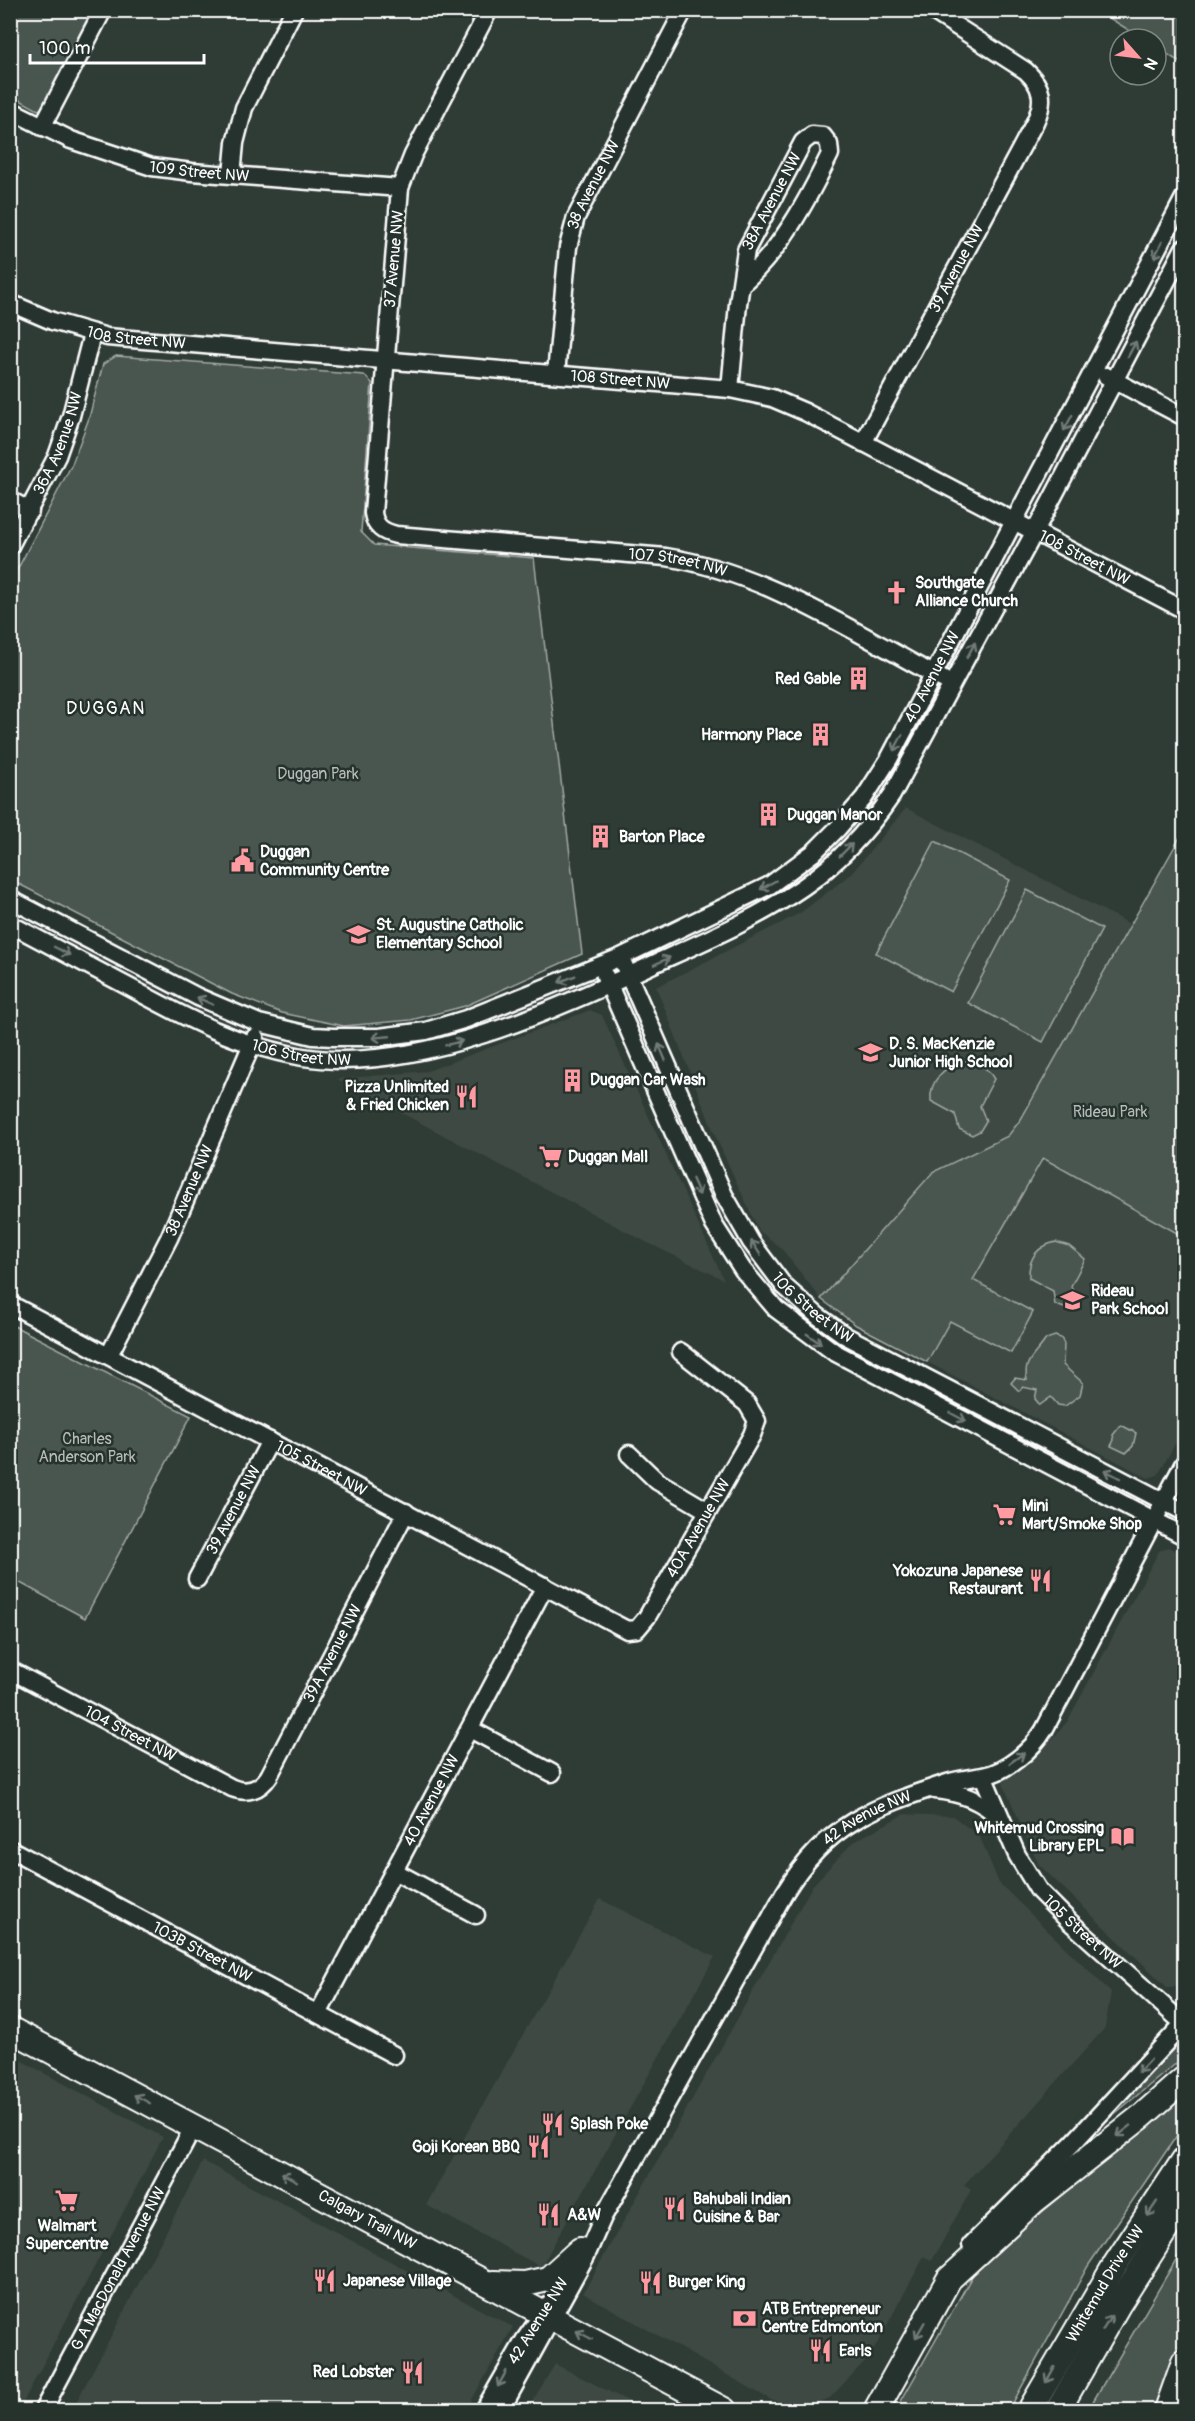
<svg xmlns="http://www.w3.org/2000/svg" width="1195" height="2421" viewBox="0 0 1195 2421" font-family="Pangolin,sans-serif">
<rect width="100%" height="100%" fill="#2f3b35"/>
<filter id="ink" filterUnits="userSpaceOnUse"><feTurbulence type="fractalNoise" baseFrequency=".0167" numOctaves="2"/><feDisplacementMap in="SourceGraphic" scale="12" xChannelSelector="R" yChannelSelector="G"/><feConvolveMatrix kernelMatrix="1 2 1 2 8 2 1 2 1" color-interpolation-filters="sRGB"/></filter>
<g filter="url(#ink)">
<g fill="#3c4842">
<path d="M906,808L1132,925L1021,1119L1008,1136L933,1172L821,1299L780,1247L759,1231L717,1140L656,987L800,913L851,874Z"/>
<path d="M590,1010L602,1015L724,1280L646,1242L337,1079L427,1071Z"/>
<path d="M1043,1158L1184,1237V1428L1158,1475L1148,1478L927,1362Z"/>
<path d="M1168,1547L1184,1555V1986L1168,1988L1039,1865L1003,1784L1006,1776L1042,1750L1067,1722L1159,1551Z"/>
<path d="M904,1814L953,1816L980,1837L999,1883L1111,1992L1105,2028L964,2185L971,2190L932,2261L924,2257L871,2355L830,2398L802,2409L771,2400L583,2293L812,1886L853,1842Z"/>
<path d="M600,1899L715,1957L541,2267L426,2205Z"/>
<path d="M11,2055L163,2137L19,2410H10Z"/>
<path d="M203,2161L513,2327L466,2410H72Z"/>
<path d="M555,2364L646,2410H527Z"/>
</g>
<g fill="#4a544f" stroke="#a4aaa7" stroke-width="1.5">
<path d="M16,11H95L45,107L38,110L11,95L10,20Z"/>
<path d="M1098,11H1184V65L1156,47V39H1143Z"/>
<path d="M116,356L364,375L372,383L361,532L374,545L534,558L582,954L465,1006L411,1020L344,1026L282,1013L232,994L11,880V582L72,464L89,418L103,364Z"/>
<path d="M1184,830V1237L1043,1158L973,1280L1033,1312L1011,1353L950,1321L927,1362L856,1325L821,1299L933,1172L1008,1136L1021,1119Z"/>
<path d="M935,841L1010,880L951,992L876,953Z"/>
<path d="M1027,890L1102,929L1043,1042L968,1003Z"/>
<path d="M964,1061C978,1062 987,1067 994,1079L980,1106L986,1121L980,1131L972,1135L959,1129L955,1114L931,1101C929,1080 945,1066 964,1061Z"/>
<path d="M1056,1242L1069,1246L1085,1259L1071,1286L1075,1298L1068,1309L1055,1305L1053,1291L1029,1278C1028,1258 1038,1246 1056,1242Z"/>
<path d="M10,1324L191,1416L85,1618L11,1578Z"/>
<path d="M1055,1336L1061,1338L1064,1344L1063,1365L1083,1383L1080,1395L1065,1406L1058,1405L1051,1397L1040,1405L1035,1399L1037,1390L1023,1387L1019,1391L1011,1383L1015,1378L1027,1380C1022,1361 1037,1354 1046,1339Z"/>
<path d="M1121,1425L1136,1433L1133,1446L1126,1453L1111,1446L1114,1440L1113,1435Z"/>
<path d="M1184,2035V2057L1090,2134Z"/>
<path d="M1184,2095V2125L1088,2266L1009,2410H896L979,2264Z"/>
<path d="M1184,2246V2344L1160,2410H1088Z"/>
</g>
<g fill="none" stroke-linecap="round" stroke-linejoin="round">
<defs>
<g id="minor">
<path id="s1" d="M489,10L413,155L400,188L373,513C375,527 383,532 396,535L666,557C767,573 855,633 944,680"/>
<path id="s2" d="M10,110L71,140L152,167L192,172L400,188"/>
<path d="M42,127L103,10"/>
<path d="M232,175L235,143L244,108L294,10"/>
<path id="s3" d="M10,303L52,321L107,337L730,389L772,398L805,412L1184,610"/>
<path id="s4" d="M556,374L568,247L576,217L684,10"/>
<path d="M1106,376L1184,417"/>
<path id="s5" d="M730,389L738,304L746,250L803,142L812,135L823,136L829,144L830,154C807,201 782,248 743,283"/>
<path id="s6" d="M863,443L1035,122C1045,101 1043,87 1026,71L931,10"/>
<path d="M10,500L30,511"/>
<path id="s7" d="M10,546L57,456L71,416L92,334"/>
<path id="s8" d="M10,899L198,997L259,1023L313,1036L333,1037H379L426,1031L466,1019L621,957L770,885L813,853L838,828L864,798L889,759L1184,198"/>
<path id="s9" d="M10,924C50,945 89,966 129,987C186,1018 238,1046 303,1057C415,1075 557,1009 658,962C707,940 758,918 803,887C838,863 869,829 892,795L1034,533L1184,248"/>
<path id="s10" d="M624,965L724,1195L751,1242L784,1286L818,1316L846,1336L1184,1512"/>
<path d="M605,976L714,1225L743,1270L776,1309L834,1352L1184,1536"/>
<path id="s11" d="M10,1304L627,1630L637,1629L647,1617L752,1435L757,1421L747,1404L681,1352"/>
<path id="s12" d="M109,1355L169,1238L255,1037"/>
<path d="M629,1454L657,1481L708,1511"/>
<path id="s13" d="M197,1579L270,1441"/>
<path id="s14" d="M10,1670L232,1788C247,1794 260,1790 269,1776L406,1512"/>
<path d="M470,1729L552,1773"/>
<path id="s15" d="M983,1776L1017,1855L1039,1891L1069,1921L1184,2024"/>
<path d="M934,1790C959,1792 981,1799 999,1818"/>
<path id="s16" d="M10,1849L394,2055"/>
<path d="M394,1871L476,1915"/>
<path id="s17" d="M318,2014L545,1586"/>
<path d="M971,2245L1073,2143L1184,2023"/>
<path id="s18" d="M43,2410L194,2126"/>
<path d="M484,2410L525,2339L549,2305"/>
<path id="s19" d="M501,2410L586,2256L603,2217L785,1892C827,1823 874,1807 947,1783C959,1779 971,1778 983,1776C1006,1772 1032,1750 1044,1730L1184,1463"/>
</g>
<g id="highway">
<path id="s20" d="M10,2029L724,2410"/>
<path d="M493,2283L525,2284L548,2279L580,2250"/>
<path d="M876,2410L949,2279L1035,2200L1142,2116L1184,2079"/>
<path id="s21" d="M1030,2410L1115,2265L1184,2160"/>
<path d="M1058,2410L1118,2305L1184,2201"/>
<path d="M1167,2410L1184,2362"/>
</g>
</defs>
<use href="#minor" stroke="#fff" stroke-width="21"/>
<use href="#highway" stroke="#fff" stroke-width="28"/>
<use href="#minor" stroke="#26332d" stroke-width="16"/>
<use href="#highway" stroke="#26332d" stroke-width="24"/>
</g>
<defs><path id="oneway-shaft" d="M-6 0H5M1.5-3L5.5 0L1.5 3" fill="none" stroke-width="1.6" stroke-linecap="round" stroke-linejoin="round" transform="scale(1.5)"/></defs>
<g stroke="#727a76">
<use href="#oneway-shaft" transform="translate(1158 250) rotate(117)"/>
<use href="#oneway-shaft" transform="translate(1132 349) rotate(-62)"/>
<use href="#oneway-shaft" transform="translate(1068 423) rotate(118)"/>
<use href="#oneway-shaft" transform="translate(971 650) rotate(-62)"/>
<use href="#oneway-shaft" transform="translate(898 743) rotate(118)"/>
<use href="#oneway-shaft" transform="translate(846 850) rotate(-45)"/>
<use href="#oneway-shaft" transform="translate(768 885) rotate(150)"/>
<use href="#oneway-shaft" transform="translate(62 951) rotate(28)"/>
<use href="#oneway-shaft" transform="translate(662 961) rotate(-25)"/>
<use href="#oneway-shaft" transform="translate(567 979) rotate(158)"/>
<use href="#oneway-shaft" transform="translate(205 1001) rotate(-155)"/>
<use href="#oneway-shaft" transform="translate(381 1037) rotate(175)"/>
<use href="#oneway-shaft" transform="translate(454 1043) rotate(-15)"/>
<use href="#oneway-shaft" transform="translate(662 1052) rotate(-113)"/>
<use href="#oneway-shaft" transform="translate(696 1187) rotate(66)"/>
<use href="#oneway-shaft" transform="translate(756 1248) rotate(-123)"/>
<use href="#oneway-shaft" transform="translate(814 1339) rotate(35)"/>
<use href="#oneway-shaft" transform="translate(958 1417) rotate(28)"/>
<use href="#oneway-shaft" transform="translate(1112 1474) rotate(-153)"/>
<use href="#oneway-shaft" transform="translate(1017 1758) rotate(-35)"/>
<use href="#oneway-shaft" transform="translate(1144 2066) rotate(133)"/>
<use href="#oneway-shaft" transform="translate(142 2099) rotate(-152)"/>
<use href="#oneway-shaft" transform="translate(1124 2131) rotate(142)"/>
<use href="#oneway-shaft" transform="translate(289 2177) rotate(-152)"/>
<use href="#oneway-shaft" transform="translate(1152 2209) rotate(124)"/>
<use href="#oneway-shaft" transform="translate(1107 2323) rotate(-59)"/>
<use href="#oneway-shaft" transform="translate(920 2330) rotate(120)"/>
<use href="#oneway-shaft" transform="translate(584 2335) rotate(-152)"/>
<use href="#oneway-shaft" transform="translate(1050 2375) rotate(119)"/>
<use href="#oneway-shaft" transform="translate(502 2379) rotate(119)"/>
</g>
</g>
<defs>
<symbol id="church-bare" viewBox="-9 -9 18 18"><path d="M-1.2-6h2.4v3.5h3.3v2.4h-3.3V6h-2.4V-.1h-3.3v-2.4h3.3Z" fill="#ff9aa2" stroke="#26332d" stroke-width="2.5" paint-order="stroke"/></symbol>
<symbol id="building-bare" viewBox="-9 -9 18 18"><path d="M-4-6H4V6H1V3H-1V6H-4ZM-2.5-4.3h1.7v1.8h-1.7ZM.8-4.3h1.7v1.8H.8ZM-2.5-1h1.7V.8h-1.7ZM.8-1h1.7V.8H.8Z" fill="#ff9aa2" stroke="#26332d" stroke-width="2.5" paint-order="stroke"/></symbol>
<symbol id="civic-bare" viewBox="-9 -9 18 18"><path d="M-.6-6.5H3V-4.5H.6V-3L4-1V1h2V6H-6V1h2V-1L-.6-3ZM-1.2 2.5V6h2.4V2.5Z" fill="#ff9aa2" stroke="#26332d" stroke-width="2.5" paint-order="stroke"/></symbol>
<symbol id="school-bare" viewBox="-9 -9 18 18"><path d="M0-5L7-2L0 1L-7-2ZM-4 1L0 2.5L4 1V4Q0 6-4 4Z" fill="#ff9aa2" stroke="#26332d" stroke-width="2.5" paint-order="stroke"/></symbol>
<symbol id="restaurant-bare" viewBox="-9 -9 18 18"><path d="M-5-6h1v4h1v-4h1v4h1v-4h1v5L-1.5 .5V6h-2V.5L-5-1ZM5-6V6H3V1.5H1.5Q1.5-4 5-6Z" fill="#ff9aa2" stroke="#26332d" stroke-width="2.5" paint-order="stroke"/></symbol>
<symbol id="supermarket-bare" viewBox="-9 -9 18 18"><path d="M-6-5.5h2.5l.6 2H6L4.5 2H-2.5L-4.4-4H-6ZM-1.5 3.2a1.3 1.3 0 1 0 .1 0ZM3 3.2a1.3 1.3 0 1 0 .1 0Z" fill="#ff9aa2" stroke="#26332d" stroke-width="2.5" paint-order="stroke"/></symbol>
<symbol id="library-bare" viewBox="-9 -9 18 18"><path d="M-6-4Q-3-5.5-.7-3.5V5Q-3 3-6 4ZM6-4Q3-5.5 .7-3.5V5Q3 3 6 4Z" fill="#ff9aa2" stroke="#26332d" stroke-width="2.5" paint-order="stroke"/></symbol>
<symbol id="bank-bare" viewBox="-9 -9 18 18"><path d="M-6-4H6V4H-6ZM0-2.3a2.3 2.3 0 1 0 0 4.6a2.3 2.3 0 1 0 0-4.6Z" fill="#ff9aa2" stroke="#26332d" stroke-width="2.5" paint-order="stroke"/></symbol>
</defs>
<g fill-rule="evenodd">
<use href="#church-bare" x="880" y="576" width="33" height="33"/>
<use href="#building-bare" x="842" y="662" width="33" height="33"/>
<use href="#building-bare" x="804" y="718" width="33" height="33"/>
<use href="#building-bare" x="752" y="798" width="33" height="33"/>
<use href="#building-bare" x="584" y="820" width="33" height="33"/>
<use href="#civic-bare" x="226" y="844" width="33" height="33"/>
<use href="#school-bare" x="342" y="918" width="33" height="33"/>
<use href="#school-bare" x="854" y="1036" width="33" height="33"/>
<use href="#building-bare" x="556" y="1064" width="33" height="33"/>
<use href="#restaurant-bare" x="450" y="1080" width="33" height="33"/>
<use href="#supermarket-bare" x="534" y="1140" width="33" height="33"/>
<use href="#school-bare" x="1056" y="1284" width="33" height="33"/>
<use href="#supermarket-bare" x="988" y="1498" width="33" height="33"/>
<use href="#restaurant-bare" x="1024" y="1564" width="33" height="33"/>
<use href="#library-bare" x="1106" y="1820" width="33" height="33"/>
<use href="#restaurant-bare" x="536" y="2108" width="33" height="33"/>
<use href="#restaurant-bare" x="522" y="2130" width="33" height="33"/>
<use href="#supermarket-bare" x="50" y="2184" width="33" height="33"/>
<use href="#restaurant-bare" x="658" y="2192" width="33" height="33"/>
<use href="#restaurant-bare" x="532" y="2198" width="33" height="33"/>
<use href="#restaurant-bare" x="308" y="2264" width="33" height="33"/>
<use href="#restaurant-bare" x="634" y="2266" width="33" height="33"/>
<use href="#bank-bare" x="728" y="2302" width="33" height="33"/>
<use href="#restaurant-bare" x="804" y="2334" width="33" height="33"/>
<use href="#restaurant-bare" x="396" y="2356" width="33" height="33"/>
</g>
<g text-anchor="middle" dominant-baseline="central" stroke-width="5" stroke-linejoin="round" paint-order="stroke">
<g font-size="16" fill="#fff" stroke="#26332d">
<text stroke="none"><textPath href="#s2" startOffset="201">109 Street NW</textPath></text>
<text stroke="none"><textPath href="#s4" startOffset="195">38 Avenue NW</textPath></text>
<text stroke="none"><textPath href="#s5" startOffset="195">38A Avenue NW</textPath></text>
<text transform="translate(394 259) rotate(-85)">37 Avenue NW</text>
<text stroke="none"><textPath href="#s6" startOffset="198">39 Avenue NW</textPath></text>
<text stroke="none"><textPath href="#s3" startOffset="132">108 Street NW</textPath></text>
<text stroke="none"><textPath href="#s3" startOffset="618">108 Street NW</textPath></text>
<text stroke="none"><textPath href="#s7" startOffset="114">36A Avenue NW</textPath></text>
<text stroke="none"><textPath href="#s3" startOffset="1122">108 Street NW</textPath></text>
<text stroke="none"><textPath href="#s1" startOffset="843">107 Street NW</textPath></text>
<text stroke="none"><textPath href="#s8" startOffset="1089">40 Avenue NW</textPath></text>
<text stroke="none"><textPath href="#s9" startOffset="321">106 Street NW</textPath></text>
<text stroke="none"><textPath href="#s12" startOffset="183">38 Avenue NW</textPath></text>
<text stroke="none"><textPath href="#s10" startOffset="396">106 Street NW</textPath></text>
<text stroke="none"><textPath href="#s11" startOffset="352">105 Street NW</textPath></text>
<text stroke="none"><textPath href="#s13" startOffset="78">39 Avenue NW</textPath></text>
<text stroke="none"><textPath href="#s11" startOffset="826">40A Avenue NW</textPath></text>
<text stroke="none"><textPath href="#s14" startOffset="432">39A Avenue NW</textPath></text>
<text stroke="none"><textPath href="#s14" startOffset="136">104 Street NW</textPath></text>
<text stroke="none"><textPath href="#s17" startOffset="242">40 Avenue NW</textPath></text>
<text stroke="none"><textPath href="#s19" startOffset="704">42 Avenue NW</textPath></text>
<text stroke="none"><textPath href="#s15" startOffset="188">105 Street NW</textPath></text>
<text stroke="none"><textPath href="#s16" startOffset="218">103B Street NW</textPath></text>
<text stroke="none"><textPath href="#s20" startOffset="405">Calgary Trail NW</textPath></text>
<text stroke="none"><textPath href="#s18" startOffset="160">G A MacDonald Avenue NW</textPath></text>
<text stroke="none"><textPath href="#s21" startOffset="147">Whitemud Drive NW</textPath></text>
<text transform="translate(538 2321) rotate(-58)">42 Avenue NW</text>
</g>
<g font-size="16" font-weight="bold" fill="#fff" stroke="#26332d" text-anchor="start">
<text x="915" y="583">Southgate<tspan x="915" dy="18">Alliance Church</tspan></text>
<text x="841" y="679" text-anchor="end">Red Gable</text>
<text x="802" y="735" text-anchor="end">Harmony Place</text>
<text x="787" y="815">Duggan Manor</text>
<text x="619" y="837">Barton Place</text>
<text x="260" y="852">Duggan<tspan x="260" dy="18">Community Centre</tspan></text>
<text x="376" y="925">St. Augustine Catholic<tspan x="376" dy="18">Elementary School</tspan></text>
<text x="889" y="1044">D. S. MacKenzie<tspan x="889" dy="18">Junior High School</tspan></text>
<text x="590" y="1080">Duggan Car Wash</text>
<text x="449" y="1087" text-anchor="end">Pizza Unlimited<tspan x="449" dy="18">&amp; Fried Chicken</tspan></text>
<text x="568" y="1157">Duggan Mall</text>
<text x="1091" y="1291">Rideau<tspan x="1091" dy="18">Park School</tspan></text>
<text x="1022" y="1506">Mini<tspan x="1022" dy="18">Mart/Smoke Shop</tspan></text>
<text x="1023" y="1571" text-anchor="end">Yokozuna Japanese<tspan x="1023" dy="18">Restaurant</tspan></text>
<text x="1104" y="1828" text-anchor="end">Whitemud Crossing<tspan x="1104" dy="18">Library EPL</tspan></text>
<text x="570" y="2124">Splash Poke</text>
<text x="520" y="2147" text-anchor="end">Goji Korean BBQ</text>
<text x="693" y="2199">Bahubali Indian<tspan x="693" dy="18">Cuisine &amp; Bar</tspan></text>
<text x="567" y="2215">A&amp;W</text>
<text x="67" y="2226" text-anchor="middle">Walmart<tspan x="67" dy="18">Supercentre</tspan></text>
<text x="343" y="2281">Japanese Village</text>
<text x="668" y="2282">Burger King</text>
<text x="762" y="2309">ATB Entrepreneur<tspan x="762" dy="18">Centre Edmonton</tspan></text>
<text x="839" y="2351">Earls</text>
<text x="394" y="2372" text-anchor="end">Red Lobster</text>
</g>
<g font-size="16" fill="#b7bbb9" stroke="#26332d">
<text x="318" y="774">Duggan Park</text>
<text x="1110" y="1112">Rideau Park</text>
<text x="87" y="1439">Charles<tspan x="87" dy="18">Anderson Park</tspan></text>
</g>
<g font-size="18" letter-spacing="1.5" fill="#fff" stroke="#26332d">
<text x="106" y="708">DUGGAN</text>
</g>
</g>
<rect width="1195" height="2421" fill="none" stroke="#26332d" stroke-width="36"/>
<rect x="18" y="18" width="1159" height="2385" fill="none" stroke="#fff" stroke-width="2" filter="url(#ink)"/>
<g transform="translate(1138 57) rotate(118)"><circle r="28" fill="#26332d" stroke="#7d8581" stroke-width="1.5"/>
<path d="M0-4.5L10 22L0 15L-10 22Z" fill="#ff9aa2"/>
<text y="-9" font-size="16" font-weight="bold" text-anchor="middle" fill="#ffffff">N</text>
</g>
<path d="M30 54v9h174v-9" fill="none" stroke="#ffffff" stroke-width="3"/>
<text x="39" y="54" font-size="18" fill="#ffffff" stroke="#26332d" stroke-width="4.5" paint-order="stroke">100 m</text>
</svg>
